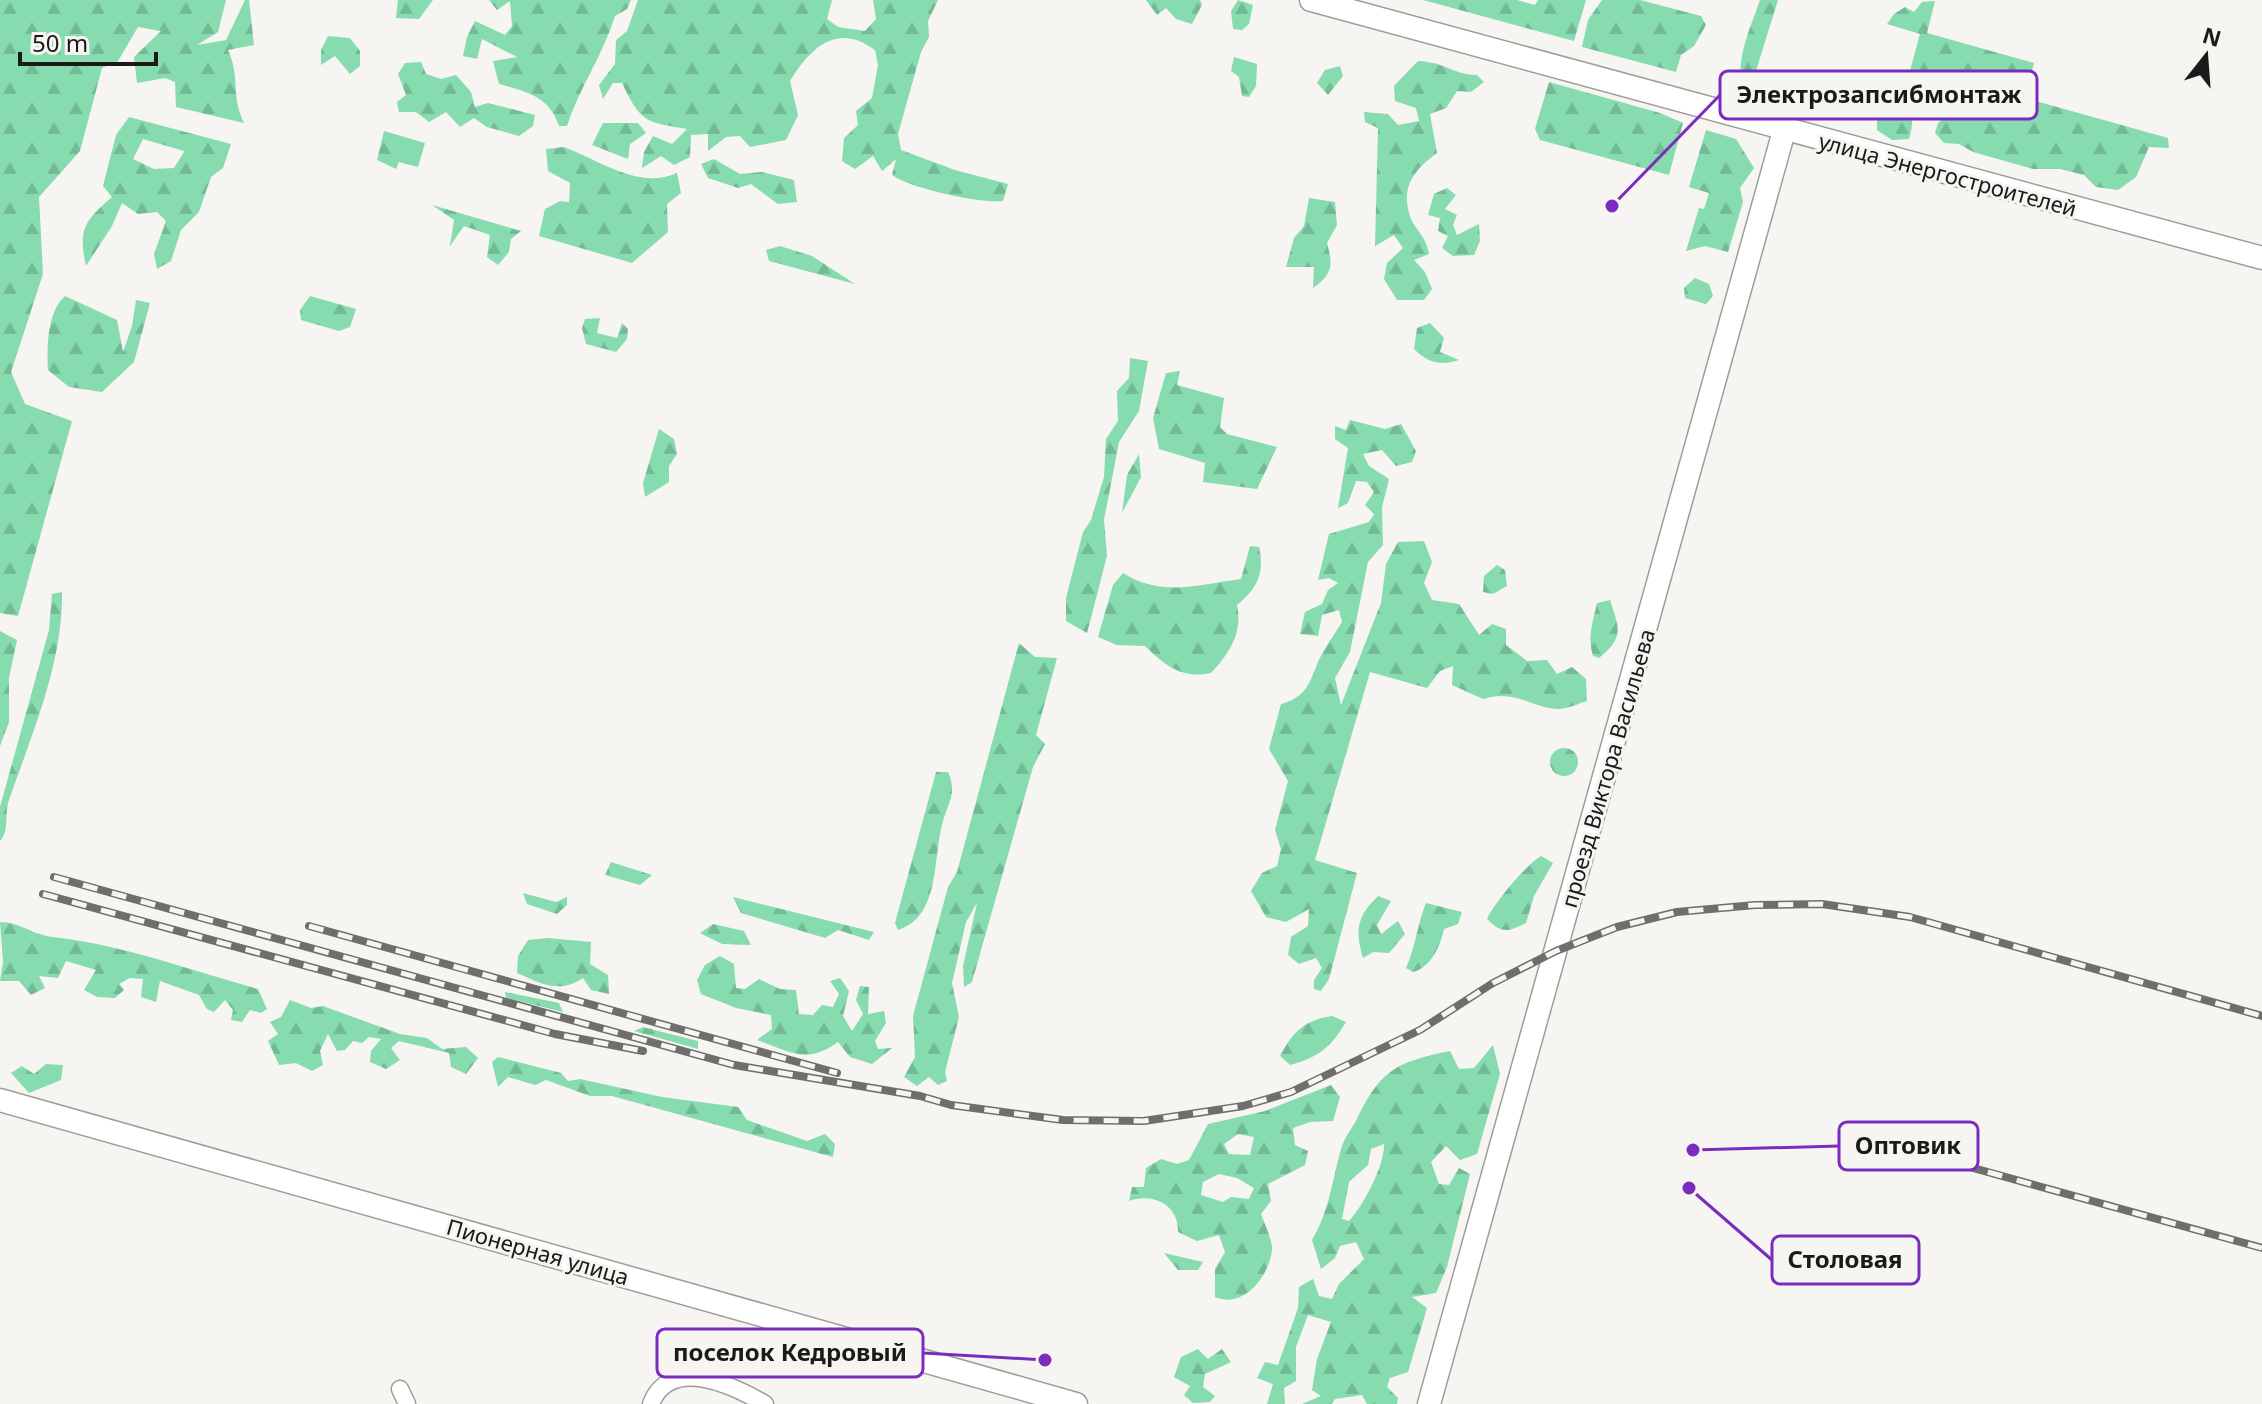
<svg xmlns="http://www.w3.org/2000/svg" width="2262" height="1404" viewBox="0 0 2262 1404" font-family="'Noto Sans',sans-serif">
<defs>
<pattern id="forest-firs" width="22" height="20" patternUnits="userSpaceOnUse" patternTransform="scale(2)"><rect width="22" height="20" fill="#86dbaf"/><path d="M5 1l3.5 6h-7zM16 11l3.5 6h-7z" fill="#73bb96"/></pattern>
</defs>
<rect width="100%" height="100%" fill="#f7f5f2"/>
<g fill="url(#forest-firs)" fill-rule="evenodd">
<path d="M0,0H226L218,32L197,45L226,40L245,0H249L254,45L228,50C241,79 230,94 244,123L176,107L175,82L165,78L137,83L134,57L161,31L138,27L118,61L102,68L80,151L39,197L43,274L11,372L25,404L72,421L18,616L0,613Z"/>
<path d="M398,0H433L419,19L396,18Z"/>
<path d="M489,0H631L627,9L615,16C603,55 579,88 567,126H559C549,96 527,92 499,84L493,61L517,57L482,39L477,59L463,56L467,37L475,21L505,35L512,26L510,1L497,10Z"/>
<path d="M638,0H832L827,19L838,27L865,31L876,19L873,0H938L928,21L929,37L921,52L898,134L901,150L955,170L1008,184L1003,201C982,204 909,188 892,175L896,159L882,171L873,156L855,169L842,161L844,138L858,125L856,111L872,98L878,65L875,50C837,22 811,47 790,81L798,115L786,140L750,147L740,136L726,137L708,151V134L691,135L690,157L674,165L661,156L642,168L644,152L653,136L672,144L687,129C646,122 641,123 622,83H613L603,99L599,85L615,64L616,40L627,31Z"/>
<path d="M1146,0H1200L1202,5L1192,24L1176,19L1166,8L1157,15Z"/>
<path d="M1238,0L1253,5L1249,24L1242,30L1233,29L1231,11Z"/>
<path d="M1423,0H1517L1535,5L1538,0H1586L1574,41Z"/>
<path d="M1602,0H1640L1701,16L1706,25L1694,46L1681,55L1676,72L1582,47L1588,20Z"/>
<path d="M1760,0H1778L1755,74L1777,89L1771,100L1746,93C1731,67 1751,27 1760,0Z"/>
<path d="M1935,1L1927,33L2034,63L2025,98L2168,138L2169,148L2149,147L2136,177L2118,190L2096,187L2084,175L2060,169H2033L1973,152L1959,144L1944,143L1935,133L1938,123L1947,116L1946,102L1917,103C1910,116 1914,126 1909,139L1892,140L1877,130V115L1867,105L1884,100L1901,104L1920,34L1887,24L1894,14L1905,7L1914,12L1922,2Z"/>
<path d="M328,36L350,38L360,51V66L350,74L335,56L321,65V50Z"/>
<path d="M1234,57L1257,64L1256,86L1249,97L1242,96L1239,77L1231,71Z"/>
<path d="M1418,61C1445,62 1454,75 1477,75L1484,82L1471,92L1457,91L1446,108L1430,114L1437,153C1415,169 1400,187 1410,216C1415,231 1425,233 1429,254L1414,260L1425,272L1432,289L1424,300H1397L1384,279L1387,263L1403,248L1394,235L1375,246L1378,128L1365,122L1364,112L1388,114L1398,125L1419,121L1416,108L1395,101L1394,86Z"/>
<path d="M421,62L426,74L441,79L456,75L471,92L475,107L488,103L535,115L533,126L519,136L487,127L474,118L460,127L446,112L429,122L416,112H399L397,102L406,95L398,74L405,63Z"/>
<path d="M1340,66L1343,76L1328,95L1317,83L1325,70Z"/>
<path d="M1549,82L1660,113L1683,123L1669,175L1540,140L1535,129Z"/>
<path d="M129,117L231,144L223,168L211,177L199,212L181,230L171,261L157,269L154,254L166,221L157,212L138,214L122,203L112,226L86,266C78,230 84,221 112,197L103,186L116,135ZM143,139L184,151V152L174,168L154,169L133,159Z"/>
<path d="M603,123H638L646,133L630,144L628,159L592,145Z"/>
<path d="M1706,130L1736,139L1754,168L1740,188L1743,202L1728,252L1705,246L1686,251L1699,208L1704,209L1709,193L1689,187Z"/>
<path d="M384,131L425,143L418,167L399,162L396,169L377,160Z"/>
<path d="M564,147C601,161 639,190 677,173L681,193L667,204L668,232L632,263L539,236L545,209L560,201L569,202L570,183L548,171L546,149Z"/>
<path d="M714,159L740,174L762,172L794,180L797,202L778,204L751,184L738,188L708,178L701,164Z"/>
<path d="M1447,188L1456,195L1445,209L1457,215L1453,225L1457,235L1479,224L1480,241L1474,255L1453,256L1442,248L1448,236L1438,231L1440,218L1428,215L1434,194Z"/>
<path d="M1309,198L1335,202L1337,225L1327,243C1333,265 1333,274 1313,288L1314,267H1286L1294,238L1304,226Z"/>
<path d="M432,205L521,231L511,239L509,252L498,265L487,257L490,235L464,226L450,246L454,220Z"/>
<path d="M780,246L812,256L855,284L769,261L766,250Z"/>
<path d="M1695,278L1709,284L1713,296L1706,304L1685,298L1684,288Z"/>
<path d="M65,296L117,320L123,352L132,326L136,300L150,303L134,362L102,392L69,387L48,370C47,346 47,312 65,296Z"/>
<path d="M310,296L356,309L350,327L339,331L301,320L300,310Z"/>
<path d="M600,318L597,333L617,338L622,323L628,329L627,339L616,352L586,344L582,328L585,319Z"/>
<path d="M1430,323L1444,338L1440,352L1459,360C1440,366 1428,363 1414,349L1417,328Z"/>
<path d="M1130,358L1148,361L1139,411L1119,442L1104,520L1107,556L1087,633L1066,621V598L1083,532L1091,520L1104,477L1106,439L1118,421L1117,391L1129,378Z"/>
<path d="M1180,371L1177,385L1224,398L1220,427L1227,434L1277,447L1257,489L1203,482L1205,463L1159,449L1153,418L1166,373Z"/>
<path d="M1350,420L1385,429L1401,424L1416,451L1412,462L1396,466L1382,450L1363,454L1369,466L1389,479L1382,507L1383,545L1368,562L1350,652L1335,678L1341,705L1381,603L1386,564L1398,542L1424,541L1432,562L1424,583L1432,600L1459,604L1479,635L1492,624L1506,629V645L1527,661L1547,660L1557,674L1572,667L1586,679L1587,701C1579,703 1566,710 1557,709C1529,707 1515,689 1483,699L1452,685L1453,666L1440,671L1427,688L1370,672L1315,860L1357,873L1329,979L1321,991L1314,989V980L1322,968L1316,958L1299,964L1288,955L1291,937L1308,926L1309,909L1286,922L1266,917L1251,891L1262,873L1277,866L1281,849L1275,830L1288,781L1269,749L1281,704C1305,698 1310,683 1318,662C1324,649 1334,635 1342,622L1339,610L1322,615L1318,636L1300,634L1305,612L1322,604L1328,590L1338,583L1329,578L1318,580L1329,534L1369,522L1374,514L1365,505L1374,492L1367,482L1356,481L1348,503L1338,508L1348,448L1335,439V426L1346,430Z"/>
<path d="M659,429L674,439L677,454L669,466V482L645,497L643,483Z"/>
<path d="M1139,454L1141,477L1122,513L1127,475Z"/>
<path d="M1250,546L1259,547C1265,573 1257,589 1237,605C1243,632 1230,653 1211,673C1181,679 1166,666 1145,646L1117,645L1098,637L1113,585L1123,573C1163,598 1199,584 1241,579Z"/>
<path d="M1497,565L1505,570L1507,586L1493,594L1483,592L1484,576Z"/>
<path d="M62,592C63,663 32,734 9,800C4,814 10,830 0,841V807L49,630L52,594Z"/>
<path d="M1610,600C1619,628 1625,637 1599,658L1593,656C1587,638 1593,621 1597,603Z"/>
<path d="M0,631L17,640L9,678V722L0,746Z"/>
<path d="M1019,643L1035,657L1057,658L1036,735L1045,744L1033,767L972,982L964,987L963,966L977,903L966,922L952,983L959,1017L945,1072L947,1081L938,1085L929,1077L917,1086L904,1077L915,1057L913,1016L948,887L957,872Z"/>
<circle cx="1564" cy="762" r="14"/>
<path d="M936,772H948C958,794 947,804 942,825C933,859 940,917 898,930L895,923Z"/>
<path d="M1541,856L1553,863L1534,896L1526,923C1508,932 1502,934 1487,919C1495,902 1526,865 1541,856Z"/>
<path d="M611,862L652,875L640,885L605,875Z"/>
<path d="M523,893L556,902L567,897V905L557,914L527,904Z"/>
<path d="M1378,896L1391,901L1377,925L1381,934L1398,921L1405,934L1389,953L1373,952L1363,958C1355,930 1357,916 1378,896Z"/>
<path d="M733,897L874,932L869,940L838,930L825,938L741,913Z"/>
<path d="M1426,903L1462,912L1458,924L1444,929C1440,947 1431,967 1413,972L1406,968C1416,946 1417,925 1426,903Z"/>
<path d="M0,922C20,922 33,935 53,937C124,945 189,970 258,989L267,1009L261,1013L250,1010L242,1022L231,1020L233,1010L225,1000L214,1012L207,1009L199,995L160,981L156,1002L141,997L143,979L130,978L119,984L124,990L115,998L97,997L84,990L96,970L66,961L58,978L39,976L45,988L31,995L19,981H0L3,962Z"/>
<path d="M713,924L744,931L751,945L722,944L700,933Z"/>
<path d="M548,938L591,942L590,964L608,975L609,994L591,990L583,978C559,994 542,984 517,973L518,956L528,940Z"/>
<path d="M720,956L734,964L736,988L745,989L759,979L780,989L796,990L799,1014L813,1015L822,1005L833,1007L839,994L830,981L840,978L849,991L843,1016L852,1031L863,1014L856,1000L860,986L869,987L868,1014L884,1011L886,1023L875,1041L878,1049L892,1048L872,1064L850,1057L838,1042C806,1065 791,1052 757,1040L772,1029L771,1015L736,1008L701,994L697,980L705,965Z"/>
<path d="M505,992L559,1003L563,1012L506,998Z"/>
<path d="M290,1000L311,1008L323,1006L400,1034L427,1038L442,1049L466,1047L478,1058L466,1074L451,1067L449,1053L399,1041L391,1048L400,1060L386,1069L370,1062L371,1051L381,1039L369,1037L362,1043L353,1041L345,1050L337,1051L328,1034L320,1051L323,1065L312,1071L296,1063L279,1065L268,1041L278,1034L270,1022L281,1017Z"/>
<path d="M1332,1016L1346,1022C1331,1047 1319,1057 1290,1065L1280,1056C1293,1031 1305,1020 1332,1016Z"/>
<path d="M643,1027L698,1041V1049L634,1031Z"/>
<path d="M1493,1045L1500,1074L1477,1154L1460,1160L1446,1146L1431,1162L1439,1184L1449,1185L1459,1168L1470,1174L1447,1267L1436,1293L1412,1297L1427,1308L1408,1372L1390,1378L1387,1387L1398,1398L1397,1404H1367L1362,1395L1335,1399L1332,1404H1302L1321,1396L1312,1390L1317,1359L1331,1322L1308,1315L1296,1347V1381L1284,1388L1285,1404H1267L1273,1384L1257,1378L1265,1362L1278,1365L1298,1308L1299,1287L1313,1279L1319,1296L1332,1299L1339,1284L1364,1259L1356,1242L1340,1246L1335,1258L1321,1269L1312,1240C1330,1210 1332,1179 1342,1146C1345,1137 1352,1128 1357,1119C1381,1069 1397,1062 1450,1051L1459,1069L1474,1068ZM1384,1144C1385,1165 1363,1206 1349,1221L1342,1219L1349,1182L1368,1165L1371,1149Z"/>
<path d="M498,1057L561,1073L568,1081L580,1079L662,1097L738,1107L747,1120L807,1141L825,1134L835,1144L833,1157L612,1096H590L546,1080L535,1085L508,1077L498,1087L492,1062Z"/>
<path d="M46,1064L63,1065L61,1080L29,1093L11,1073L22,1066L34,1074Z"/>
<path d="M1331,1085L1340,1097L1333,1121L1310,1122L1293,1128L1295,1145L1308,1151L1305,1165L1268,1184L1271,1201L1261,1214C1265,1225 1273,1241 1272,1251C1268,1278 1243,1309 1215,1297V1269L1225,1252L1219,1235L1197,1241L1178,1232C1179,1205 1153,1192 1129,1201L1132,1187H1144L1146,1168L1161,1159L1177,1164L1189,1160L1208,1124L1265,1111ZM1238,1134L1254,1137L1250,1155L1229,1154L1224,1144ZM1219,1174L1237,1178L1254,1188L1249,1199L1231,1197L1223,1202L1201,1195L1203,1182Z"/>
<path d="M1164,1253L1203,1262L1198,1270H1178Z"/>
<path d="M1198,1349L1208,1359L1222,1349L1231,1362L1205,1374L1203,1387L1215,1396L1210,1402L1193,1403L1184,1395L1190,1386L1174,1377L1181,1357Z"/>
</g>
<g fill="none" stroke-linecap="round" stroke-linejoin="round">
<defs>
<g id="street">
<path d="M400,1389L407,1404"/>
<path d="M651,1404C670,1354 736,1387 765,1404"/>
</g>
<g id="secondary">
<path d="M1311,0L2262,258"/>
<path d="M0,1100L1076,1404"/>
<path d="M1429,1404L1784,131"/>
</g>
</defs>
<use href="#street" stroke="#9f9d9a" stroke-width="19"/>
<use href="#secondary" stroke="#9f9d9a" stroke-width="25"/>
<use href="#street" stroke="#fff" stroke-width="16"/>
<use href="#secondary" stroke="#fff" stroke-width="22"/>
<defs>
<g id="rail">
<path d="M54,877L734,1065L920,1096L951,1105L1063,1120L1144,1121L1243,1106L1291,1092L1420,1030L1493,983L1556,951L1617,927L1677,912L1755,905L1822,904L1910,917L2262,1016"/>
<path d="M43,894L555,1034L643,1051"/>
<path d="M309,926L837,1073"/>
<path d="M1901,1148L2262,1248"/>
</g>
</defs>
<use href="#rail" stroke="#6f6e6c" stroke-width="8"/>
<use href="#rail" stroke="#f7f5f2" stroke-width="5" stroke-dasharray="15" stroke-linecap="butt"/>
</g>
<g text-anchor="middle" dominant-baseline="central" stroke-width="6" stroke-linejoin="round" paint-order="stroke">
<g font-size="22" fill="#1b1a19" stroke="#f7f5f2">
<text transform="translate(1948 174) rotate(15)">улица Энергостроителей</text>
<text transform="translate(1607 768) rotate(-74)">проезд Виктора Васильева</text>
<text transform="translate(538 1251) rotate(16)">Пионерная улица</text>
</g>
</g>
<path fill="none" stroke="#7b2cbf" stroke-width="3" d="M1612 206L1720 95M1693 1150L1839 1146M1689 1188L1772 1260M1045 1360L923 1353"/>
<g fill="#7b2cbf" stroke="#f7f5f2" stroke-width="3">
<circle cx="1612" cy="206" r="8"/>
<circle cx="1693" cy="1150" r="8"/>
<circle cx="1689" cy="1188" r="8"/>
<circle cx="1045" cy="1360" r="8"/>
</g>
<g fill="#f7f5f2" stroke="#7b2cbf" stroke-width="3">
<rect x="1720" y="71" width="317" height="48" rx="8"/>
<rect x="1839" y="1122" width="139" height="48" rx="8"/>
<rect x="1772" y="1236" width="147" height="48" rx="8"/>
<rect x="657" y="1329" width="266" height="48" rx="8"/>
</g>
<g font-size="24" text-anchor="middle" font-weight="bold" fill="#1b1a19">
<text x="1879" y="103">Электрозапсибмонтаж</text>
<text x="1908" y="1154">Оптовик</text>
<text x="1845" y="1268">Столовая</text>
<text x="790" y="1361">поселок Кедровый</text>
</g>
<g transform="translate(2206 56) rotate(17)" stroke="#f7f5f2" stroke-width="6" paint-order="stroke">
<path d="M0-6L14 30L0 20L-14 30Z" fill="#1b1a19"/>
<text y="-12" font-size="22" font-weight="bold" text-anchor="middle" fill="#1b1a19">N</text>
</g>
<path d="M20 52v12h136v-12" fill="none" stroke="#1b1a19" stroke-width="4"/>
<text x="32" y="52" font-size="24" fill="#1b1a19" stroke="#f7f5f2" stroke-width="6" paint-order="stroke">50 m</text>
</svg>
